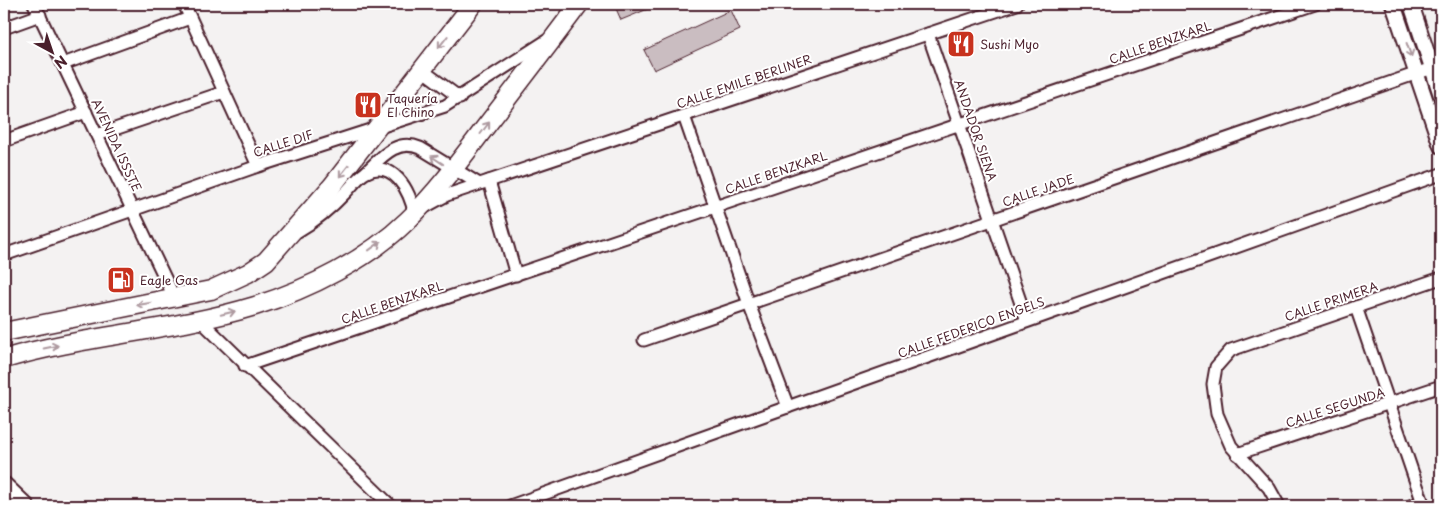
<svg xmlns="http://www.w3.org/2000/svg" width="1445" height="510" viewBox="0 0 1445 510" font-family="'Playpen Sans',sans-serif">
<rect width="100%" height="100%" fill="#f4f2f2"/>
<filter id="ink" filterUnits="userSpaceOnUse"><feTurbulence type="fractalNoise" baseFrequency=".02" numOctaves="2"/><feDisplacementMap in="SourceGraphic" scale="10" xChannelSelector="R" yChannelSelector="G"/><feConvolveMatrix kernelMatrix="1 2 1 2 8 2 1 2 1" color-interpolation-filters="sRGB"/></filter>
<g filter="url(#ink)">
<g fill="#cabdc1" stroke="#4a1f2b">
<path d="M614,4H660L621,20Z"/>
<path d="M731,10L740,30L654,70L644,50Z"/>
</g>
<g fill="none" stroke-linecap="round" stroke-linejoin="round">
<defs>
<g id="minor">
<path d="M34,4L175,299"/>
<path d="M184,4L258,166"/>
<path d="M4,28L40,15"/>
<path d="M928,34L1027,321"/>
<path d="M63,64L190,18"/>
<path d="M422,70L460,98"/>
<path d="M684,116L749,304L788,407"/>
<path d="M97,135L224,92"/>
<path d="M4,141L86,112"/>
<path d="M366,172C381,158 396,138 420,148L479,184"/>
<path d="M489,181L516,275"/>
<path d="M298,231C317,220 331,208 346,192C352,186 358,177 365,173C392,157 411,192 414,213L447,195L1017,4"/>
<path d="M4,255L258,166L445,106L546,41"/>
<path d="M1356,307L1424,506"/>
<path d="M200,320L391,506"/>
<path d="M644,340L1441,65"/>
<path d="M245,366L1315,4"/>
<path d="M1237,454L1441,386"/>
<path d="M510,506L1441,174"/>
<path d="M1279,506L1269,488L1231,446L1217,414L1213,384L1216,367L1231,350L1441,278"/>
<path d="M1410,506L1422,502"/>
</g>
<g id="tertiary">
<path d="M1393,4L1441,146"/>
<path d="M1411,4L1441,95"/>
<path d="M4,484L27,506"/>
</g>
<g id="primary">
<path d="M4,332L211,290L248,273L266,261L332,186L473,4"/>
<path d="M4,359C86,335 173,331 255,306C309,289 367,260 408,220C439,190 464,155 490,121C520,82 550,43 579,4"/>
</g>
</defs>
<use href="#minor" stroke="#4a1f2b" stroke-width="15"/>
<use href="#tertiary" stroke="#4a1f2b" stroke-width="18"/>
<use href="#primary" stroke="#4a1f2b" stroke-width="21"/>
<use href="#minor" stroke="#fff" stroke-width="11"/>
<use href="#tertiary" stroke="#fff" stroke-width="14"/>
<use href="#primary" stroke="#fff" stroke-width="18"/>
</g>
<defs><path id="oneway-shaft" d="M-6 0H5M1.5-3L5.5 0L1.5 3" fill="none" stroke-width="1.6" stroke-linecap="round" stroke-linejoin="round" transform="scale(1.25)"/></defs>
<g stroke="#ae9aa0">
<use href="#oneway-shaft" transform="translate(443 42) rotate(128)"/>
<use href="#oneway-shaft" transform="translate(1409 50) rotate(71)"/>
<use href="#oneway-shaft" transform="translate(485 128) rotate(-53)"/>
<use href="#oneway-shaft" transform="translate(437 160) rotate(-146)"/>
<use href="#oneway-shaft" transform="translate(344 171) rotate(128)"/>
<use href="#oneway-shaft" transform="translate(375 246) rotate(-36)"/>
<use href="#oneway-shaft" transform="translate(144 304) rotate(170)"/>
<use href="#oneway-shaft" transform="translate(228 313) rotate(-14)"/>
<use href="#oneway-shaft" transform="translate(51 347) rotate(-12)"/>
</g>
</g>
<defs>
<symbol id="restaurant-square" viewBox="-11 -11 22 22"><rect x="-9" y="-9" width="18" height="18" rx="4" fill="#c8321e" stroke="#fff"/><path d="M-5-6h1v4h1v-4h1v4h1v-4h1v5L-1.5 .5V6h-2V.5L-5-1ZM5-6V6H3V1.5H1.5Q1.5-4 5-6Z" fill="#fff"/></symbol>
<symbol id="fuel-square" viewBox="-11 -11 22 22"><rect x="-9" y="-9" width="18" height="18" rx="4" fill="#c8321e" stroke="#fff"/><path d="M-5.5-6h7V0h2V4h1.3V-2.5L3-4.5l.8-.8L6-3V5H2.5V1h-1V6h-7ZM-4.2-4.7v3.2H.2V-4.7Z" fill="#fff"/></symbol>
</defs>
<g fill-rule="evenodd">
<use href="#restaurant-square" x="945" y="28" width="32" height="32"/>
<use href="#restaurant-square" x="352" y="89" width="32" height="32"/>
<use href="#fuel-square" x="105" y="264" width="32" height="32"/>
</g>
<g text-anchor="middle" dominant-baseline="central" stroke-width="4" stroke-linejoin="round" paint-order="stroke">
<g font-size="12" fill="#4a1f2b" stroke="#fff">
<text transform="translate(1160 42) rotate(-19)">CALLE BENZKARL</text>
<text transform="translate(744 81) rotate(-19)">CALLE EMILE BERLINER</text>
<text transform="translate(976 130) rotate(71)">ANDADOR SIENA</text>
<text transform="translate(283 143) rotate(-18)">CALLE DIF</text>
<text transform="translate(117 145) rotate(65)">AVENIDA ISSSTE</text>
<text transform="translate(776 172) rotate(-19)">CALLE BENZKARL</text>
<text transform="translate(1038 190) rotate(-19)">CALLE JADE</text>
<text transform="translate(1331 301) rotate(-19)">CALLE PRIMERA</text>
<text transform="translate(392 302) rotate(-19)">CALLE BENZKARL</text>
<text transform="translate(971 327) rotate(-20)">CALLE FEDERICO ENGELS</text>
<text transform="translate(1335 407) rotate(-18)">CALLE SEGUNDA</text>
</g>
<g font-size="12" fill="#4a1f2b" stroke="#fff" text-anchor="start">
<text x="980" y="44">Sushi Myo</text>
<text x="387" y="98">Taquería<tspan x="387" dy="14">El Chino</tspan></text>
<text x="140" y="280">Eagle Gas</text>
</g>
</g>
<rect width="1445" height="510" fill="none" stroke="#fff" stroke-width="20"/>
<rect x="10" y="10" width="1425" height="490" fill="none" stroke="#4a1f2b" stroke-width="2" filter="url(#ink)"/>
<g transform="translate(52 52) rotate(140)" stroke="#ffffff" stroke-width="4" paint-order="stroke">
<path d="M0-4L9 19L0 12L-9 19Z" fill="#4a1f2b"/>
<text y="-8" font-size="14" font-weight="bold" text-anchor="middle" fill="#4a1f2b">N</text>
</g>
</svg>
